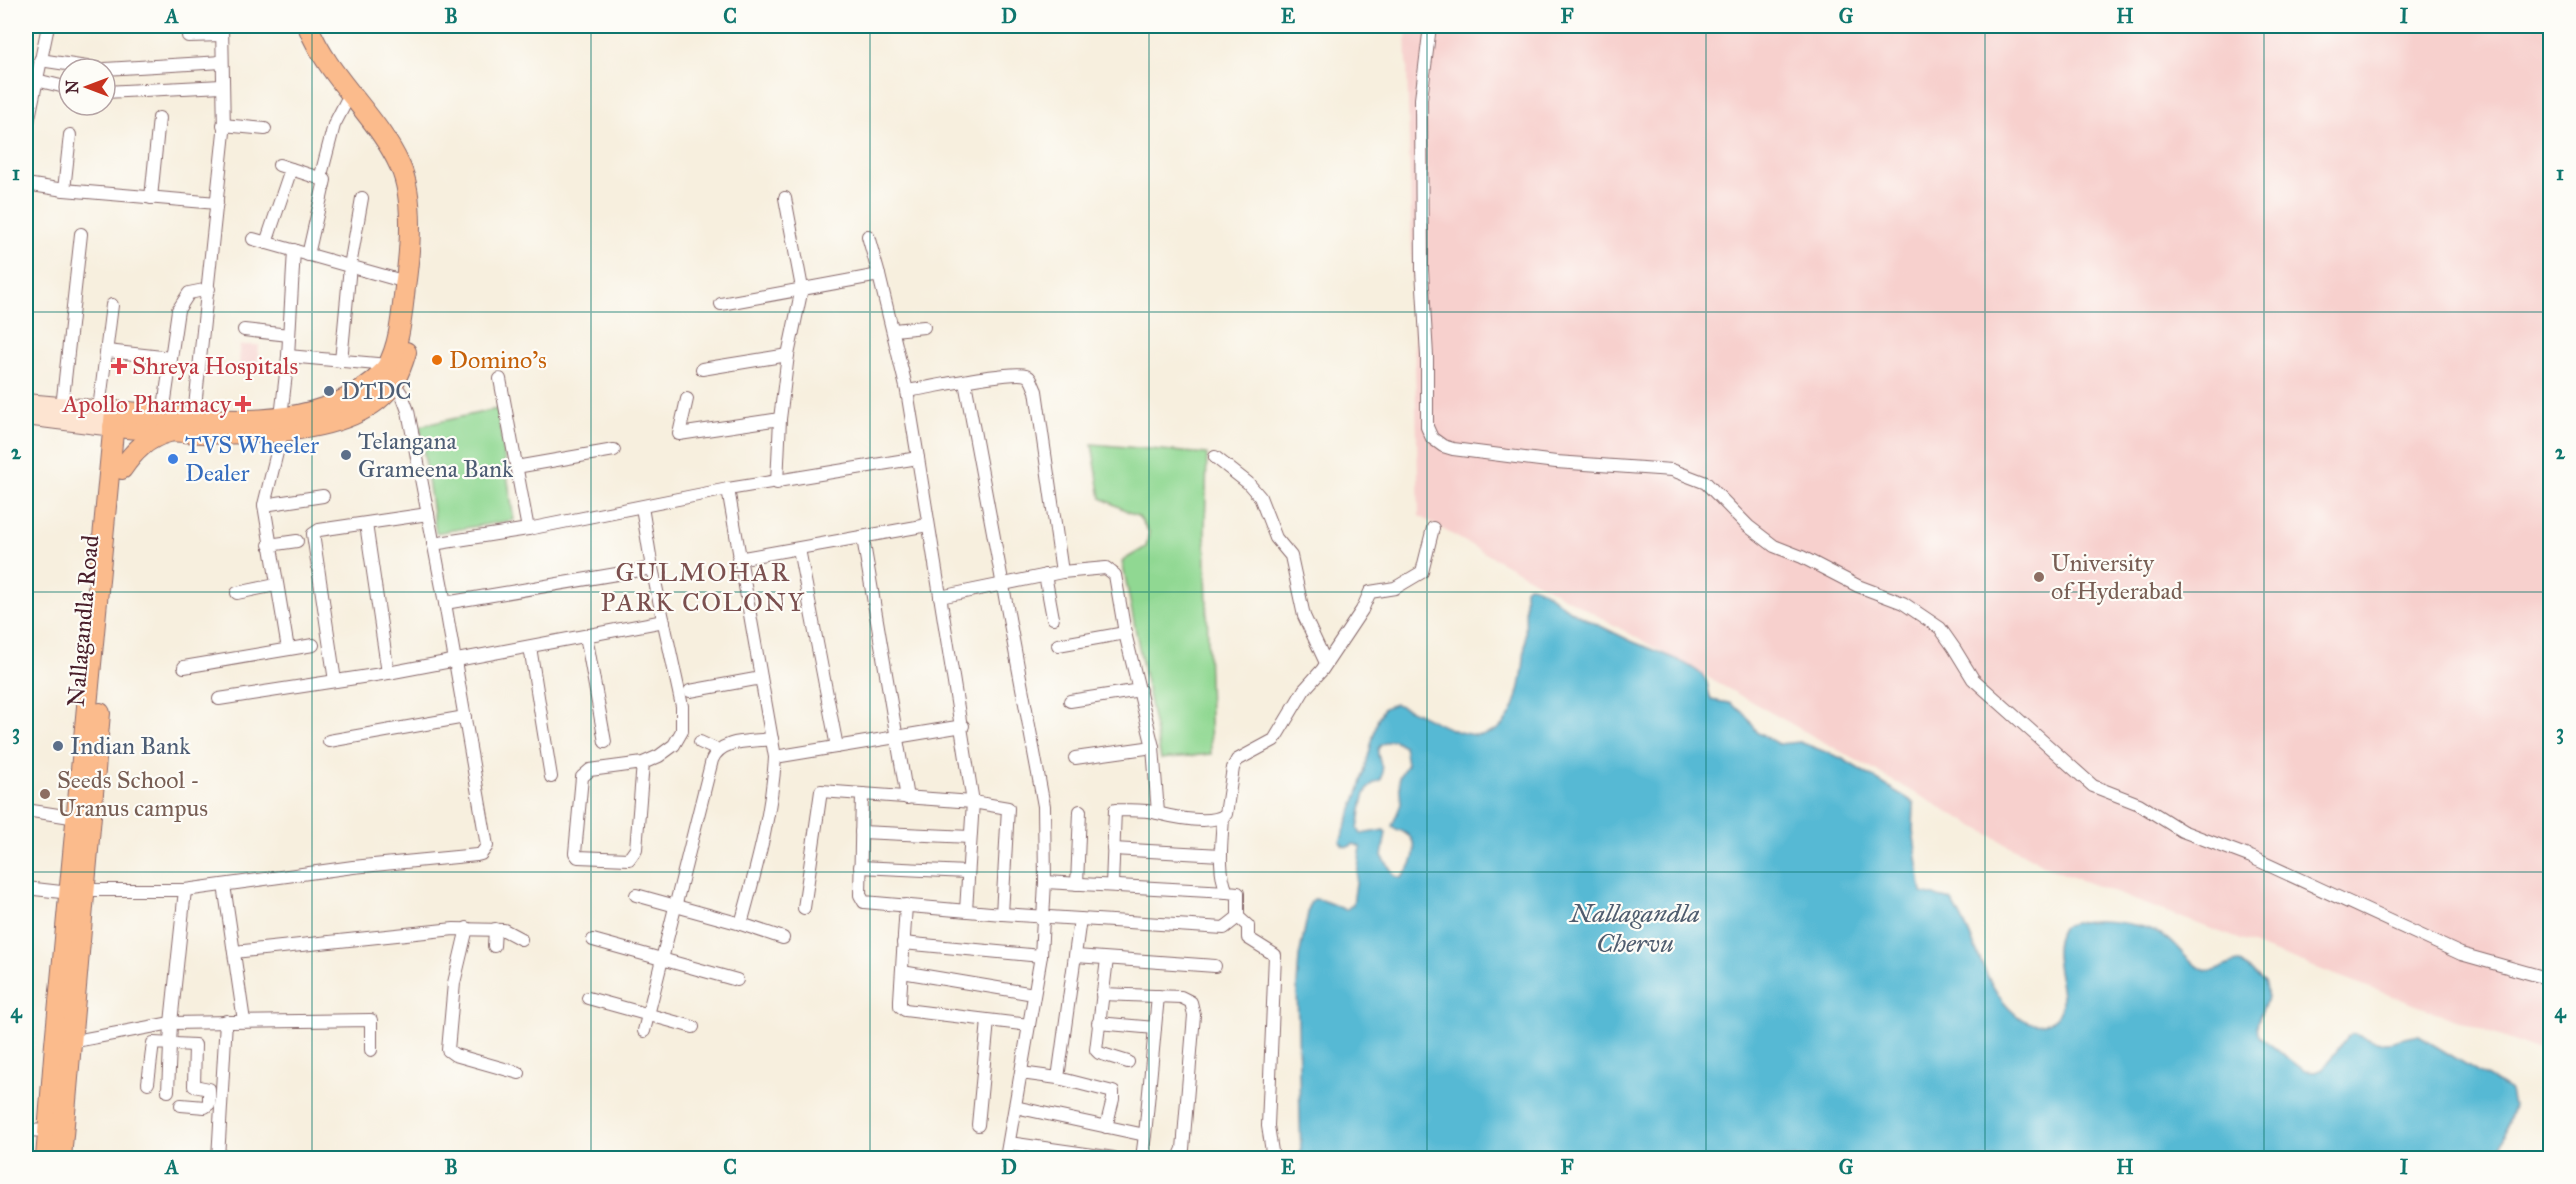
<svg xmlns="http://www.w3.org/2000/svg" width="2576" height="1184" viewBox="0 0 2576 1184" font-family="'IM FELL Great Primer',serif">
<rect width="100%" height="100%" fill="#fdfcf7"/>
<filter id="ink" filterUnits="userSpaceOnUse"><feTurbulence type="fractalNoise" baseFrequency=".0167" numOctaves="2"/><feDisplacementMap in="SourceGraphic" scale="12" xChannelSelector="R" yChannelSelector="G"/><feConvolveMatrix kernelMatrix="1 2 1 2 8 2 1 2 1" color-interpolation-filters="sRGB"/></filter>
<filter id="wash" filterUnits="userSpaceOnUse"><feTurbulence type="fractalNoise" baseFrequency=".008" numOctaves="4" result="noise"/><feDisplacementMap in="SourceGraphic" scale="24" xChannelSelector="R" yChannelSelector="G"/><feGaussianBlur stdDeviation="1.35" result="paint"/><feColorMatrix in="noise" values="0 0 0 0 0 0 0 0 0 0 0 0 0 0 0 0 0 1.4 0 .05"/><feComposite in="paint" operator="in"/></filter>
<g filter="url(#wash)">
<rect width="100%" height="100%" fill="#f7efde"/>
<g fill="#f7d0cd">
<path d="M1406,26H2550V1055L2051,869L1419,516Z"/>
<path d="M240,345H259L257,370L239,368Z"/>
</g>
<g fill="#90d892" stroke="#6d7c5e" stroke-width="1.5">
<path d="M497,409L514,520L436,533L420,426Z"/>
<path d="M1092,444L1207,454L1205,531L1211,754L1161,759L1122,561L1146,547L1149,532L1139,517L1101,498Z"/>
</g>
<path fill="#56b9d4" stroke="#506c80" stroke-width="1.5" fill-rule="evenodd" d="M1528,586C1544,586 1557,603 1571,611C1590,621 1610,631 1629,640C1653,651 1681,658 1701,674C1710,681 1707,691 1711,700L1729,703L1744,713L1758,733L1778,744L1800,742L1841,758L1910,800L1914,804L1913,830L1922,893L1951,900C1974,932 1984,988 2014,1013C2022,1021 2032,1025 2043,1023C2073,1019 2059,983 2057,964C2055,952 2056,938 2062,928C2081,915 2142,922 2161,934C2178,943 2185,962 2204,970C2216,975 2227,963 2239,962L2265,982C2274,1006 2251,1014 2259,1036L2305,1071L2315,1072L2323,1069L2347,1037L2352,1034C2363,1036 2374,1043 2386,1042C2397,1042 2407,1035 2419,1036L2510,1091L2513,1106L2498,1158H1301L1297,985L1299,957L1310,903L1314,899L1322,900L1346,910L1353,904L1361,847L1354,844L1348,847L1343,846L1340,842L1360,788L1378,718L1384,708L1395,704C1423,712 1446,733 1476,735C1533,738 1525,626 1525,589ZM1394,740L1404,746L1407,764L1399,777L1401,804L1392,826C1396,830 1400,830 1405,833C1422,843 1413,867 1401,878L1395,876L1382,856L1386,832L1384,830L1361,834L1358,829C1362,811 1360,785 1381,780C1388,761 1362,747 1394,740Z"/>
</g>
<g filter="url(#ink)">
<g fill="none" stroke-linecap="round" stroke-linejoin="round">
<defs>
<g id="minor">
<path d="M1430,26L1421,99L1422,270L1427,356V427L1432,438L1443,446L1453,449L1556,462L1672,470L1706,483L1748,526L1774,546L1802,557L1858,586L1903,603L1940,628L1954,648L1973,679L2093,786L2139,804L2182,831L2251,857L2461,954L2550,979"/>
<path d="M188,36L222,35"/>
<path d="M40,60L100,69"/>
<path d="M105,69L222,62"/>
<path d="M36,80L69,88"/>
<path d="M105,92L222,86"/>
<path d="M223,125L265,129"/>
<path d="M26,132L48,26"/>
<path d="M279,165L325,180L308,255"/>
<path d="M320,179L334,125L350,94"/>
<path d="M26,184L64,190L217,203"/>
<path d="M64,190L70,135"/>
<path d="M151,198L159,118"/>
<path d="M868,236L879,275"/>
<path d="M253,239L406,282"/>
<path d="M266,243L291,169"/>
<path d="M244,330L289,335"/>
<path d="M894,330L924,327"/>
<path d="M107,351L171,358"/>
<path d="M288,356L388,365"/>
<path d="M341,361L350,266L362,198"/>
<path d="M702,369L788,355"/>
<path d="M500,379L528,529"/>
<path d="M965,382L1044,806L1045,882L1041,956L1006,1158"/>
<path d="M907,391C928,388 1012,370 1026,375C1032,378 1033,385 1036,391L1062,572"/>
<path d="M687,399L679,434L780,419"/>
<path d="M62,407L81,234"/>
<path d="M99,409L112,305"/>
<path d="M163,414L178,310L189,293L209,289"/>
<path d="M194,416L224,132L222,26"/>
<path d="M281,417L288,356L294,250"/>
<path d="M282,432L264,505L288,649"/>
<path d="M1215,457L1248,483L1260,497L1276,538L1291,556L1304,616L1326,663"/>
<path d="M918,458L973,802L966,910"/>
<path d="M516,467L614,450"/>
<path d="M777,483L780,419L788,355L802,288L785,198"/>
<path d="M728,489L775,757C772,814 756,869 741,924"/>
<path d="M264,505L323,496"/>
<path d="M642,507L652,568L682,706V731L674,745L659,756L643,763L590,770L582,777L575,853L578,857L629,859L636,849L643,763"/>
<path d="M366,524L388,673"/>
<path d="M863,538L907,798"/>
<path d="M433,544L528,529L728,489L918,458L907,391L879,275L721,304"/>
<path d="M269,545L297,541"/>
<path d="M799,549L837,747"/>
<path d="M738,559L928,525"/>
<path d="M1045,575L1053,618"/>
<path d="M237,593L276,585"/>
<path d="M940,597L1062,572L1106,568L1115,575L1125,633L1153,747L1158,813"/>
<path d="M445,603L652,568"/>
<path d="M586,636L605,742"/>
<path d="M1058,645L1125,633"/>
<path d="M530,647L551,777"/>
<path d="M184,667L313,645"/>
<path d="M335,681L313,534L319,530L428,514"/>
<path d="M690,691L761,678"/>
<path d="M219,699L388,673L664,621"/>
<path d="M1070,701L1140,690"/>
<path d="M329,741L465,717"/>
<path d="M700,742L717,750"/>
<path d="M775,757L963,726"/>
<path d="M1075,758L1153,747"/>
<path d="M862,794L860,895L864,902L1002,914L1224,928L1238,917V893L1227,892C1217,870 1222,840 1223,817"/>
<path d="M26,810L77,818"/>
<path d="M861,832L970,837"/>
<path d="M1113,849L1221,855"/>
<path d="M860,867L967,872"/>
<path d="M1045,882L1227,892"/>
<path d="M1077,884L1080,811"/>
<path d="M224,885L244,1021"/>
<path d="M1112,885L1115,810C1128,811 1145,809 1157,813C1173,817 1212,826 1226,814L1233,768L1237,760L1274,740L1304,690L1322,670L1362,610L1370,592L1395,588L1422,572L1433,528"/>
<path d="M26,888L70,893"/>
<path d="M85,890H185L353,867L477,855L481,854L487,846L445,603L408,411L402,395L394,383"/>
<path d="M636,895L741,924L783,938"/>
<path d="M906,905L900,1000V1006L905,1010L1029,1025"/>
<path d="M804,908L821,791L973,802L1008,808L1002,914"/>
<path d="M1238,917L1248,926V938L1275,955L1268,1126L1273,1158"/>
<path d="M1080,919L1058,1078L1113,1092V1099L1106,1127"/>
<path d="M467,928L454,983L448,1050L455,1055L519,1073"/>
<path d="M593,940L737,980"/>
<path d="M903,943L1041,956"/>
<path d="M494,946L495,929"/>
<path d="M234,952L454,929L504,930L521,939"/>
<path d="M1076,956L1215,966"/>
<path d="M1107,959L1096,1050L1099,1053L1128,1062"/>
<path d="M902,972L1034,994"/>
<path d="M1102,994L1181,997L1191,1002L1194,1015L1183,1149L1179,1158"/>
<path d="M588,998L693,1027"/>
<path d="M1098,1023L1155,1028"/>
<path d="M644,1031L712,760C721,738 751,742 772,739"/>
<path d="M70,1042L171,1023L371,1020V1050"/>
<path d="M1021,1073L1058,1078"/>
<path d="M148,1083L153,1043L195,1045L194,1086L209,1089V1104L205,1107L181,1105"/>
<path d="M168,1091L171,1023L185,890"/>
<path d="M1015,1107L1145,1135L1158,996"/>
<path d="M978,1125L988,1021"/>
<path d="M26,1130L49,1131"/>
<path d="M1009,1143L1114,1158"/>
<path d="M218,1158L226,1021"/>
<path d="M1142,1158L1145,1135"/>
</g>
<g id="secondary">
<path d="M26,403L115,411"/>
<path d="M26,416L113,427"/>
</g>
<g id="primary">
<path d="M113,427C184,432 350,452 394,382C399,373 403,362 406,352"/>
<path d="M122,469C134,451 147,438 169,432"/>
<path d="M46,1158L55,1044L115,411C194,416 284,436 356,393C368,386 380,378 387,367C400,345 402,312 405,287C410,252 415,198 400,166C377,115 328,78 308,26"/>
<path d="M61,1158L100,713"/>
</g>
</defs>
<use href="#minor" stroke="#87686a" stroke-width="14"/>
<use href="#secondary" stroke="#87686a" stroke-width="20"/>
<use href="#primary" stroke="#87686a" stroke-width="22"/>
<use href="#minor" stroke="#fff" stroke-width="12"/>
<use href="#secondary" stroke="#fde4d1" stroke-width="18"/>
<use href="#primary" stroke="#fbbb8c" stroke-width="20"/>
</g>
</g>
<path fill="none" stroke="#0f766e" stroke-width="1.5" stroke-opacity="0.55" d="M312,26V1158M591,26V1158M870,26V1158M1149,26V1158M1427,26V1158M1706,26V1158M1985,26V1158M2264,26V1158M26,312H2550M26,592H2550M26,872H2550"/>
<circle fill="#e8710a" stroke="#fdfcf7" stroke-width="2" cx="437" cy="360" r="6"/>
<g fill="#e0444e" stroke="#fdfcf7" stroke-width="2">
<path d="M116 357h6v6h6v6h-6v6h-6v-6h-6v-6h6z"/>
<path d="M240 395h6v6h6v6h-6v6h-6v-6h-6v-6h6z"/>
</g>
<g fill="#5c6f8a" stroke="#fdfcf7" stroke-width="2">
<circle cx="329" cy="391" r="6"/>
<circle cx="346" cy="455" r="6"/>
<circle cx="58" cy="746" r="6"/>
</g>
<circle fill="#3f7fe0" stroke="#fdfcf7" stroke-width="2" cx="173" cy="459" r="6"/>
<g fill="#8d6e63" stroke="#fdfcf7" stroke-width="2">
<circle cx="2039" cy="577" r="6"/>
<circle cx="45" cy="794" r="6"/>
</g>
<g text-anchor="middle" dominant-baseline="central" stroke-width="4.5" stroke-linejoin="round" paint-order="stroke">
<g font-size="24" fill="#c56008" stroke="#fdfcf7" text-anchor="start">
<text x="449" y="360">Domino's</text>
</g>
<g font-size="24" fill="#be3a42" stroke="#fdfcf7" text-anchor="start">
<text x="132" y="366">Shreya Hospitals</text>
<text x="231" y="404" text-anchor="end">Apollo Pharmacy</text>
</g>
<g font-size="24" fill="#4e5e75" stroke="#fdfcf7" text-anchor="start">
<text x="341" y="391">DTDC</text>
<text x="358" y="441">Telangana<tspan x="358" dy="28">Grameena Bank</tspan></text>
<text x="70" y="746">Indian Bank</text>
</g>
<g font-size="24" fill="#366cbe" stroke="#fdfcf7" text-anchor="start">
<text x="185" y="445">TVS Wheeler<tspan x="185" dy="28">Dealer</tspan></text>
</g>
<g font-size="24" fill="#785e54" stroke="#fdfcf7" text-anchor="start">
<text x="2051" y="563">University<tspan x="2051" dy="28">of Hyderabad</tspan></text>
<text x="57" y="780">Seeds School -<tspan x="57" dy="28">Uranus campus</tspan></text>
</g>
<g font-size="24" fill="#4a1f2b" stroke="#fdfcf7">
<text transform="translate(83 621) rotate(-85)">Nallagandla Road</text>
</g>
<g font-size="26" letter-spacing="1.5" fill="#7b504f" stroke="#fdfcf7">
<text x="703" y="572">GULMOHAR<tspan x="703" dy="30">PARK COLONY</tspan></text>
</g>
<g font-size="26" font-style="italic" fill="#4f5d6f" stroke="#fdfcf7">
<text x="1635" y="913">Nallagandla<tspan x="1635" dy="30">Chervu</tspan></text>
</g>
</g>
<rect width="2576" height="1184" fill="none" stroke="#fdfcf7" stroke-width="66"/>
<g transform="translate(87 87) rotate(270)"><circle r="28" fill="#fdfcf7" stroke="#b5a4a5" stroke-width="1.5"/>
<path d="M0-4.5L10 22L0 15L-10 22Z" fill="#c8321e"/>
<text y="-9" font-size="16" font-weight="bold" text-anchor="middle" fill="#4a1f2b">N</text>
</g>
<rect x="33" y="33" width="2510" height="1118" fill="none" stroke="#0f766e" stroke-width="2"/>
<g font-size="20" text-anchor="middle" font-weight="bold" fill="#0f766e">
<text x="172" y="23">A</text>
<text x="451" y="23">B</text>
<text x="730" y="23">C</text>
<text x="1009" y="23">D</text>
<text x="1288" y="23">E</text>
<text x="1567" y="23">F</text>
<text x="1846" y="23">G</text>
<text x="2125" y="23">H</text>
<text x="2404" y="23">I</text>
<text x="16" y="180">1</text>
<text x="2560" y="180">1</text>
<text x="16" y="459">2</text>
<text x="2560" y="459">2</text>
<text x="16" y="739">3</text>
<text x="2560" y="739">3</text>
<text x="16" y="1018">4</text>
<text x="2560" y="1018">4</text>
<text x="172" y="1174">A</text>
<text x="451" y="1174">B</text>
<text x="730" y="1174">C</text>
<text x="1009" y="1174">D</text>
<text x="1288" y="1174">E</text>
<text x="1567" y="1174">F</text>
<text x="1846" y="1174">G</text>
<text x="2125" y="1174">H</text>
<text x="2404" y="1174">I</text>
</g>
</svg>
